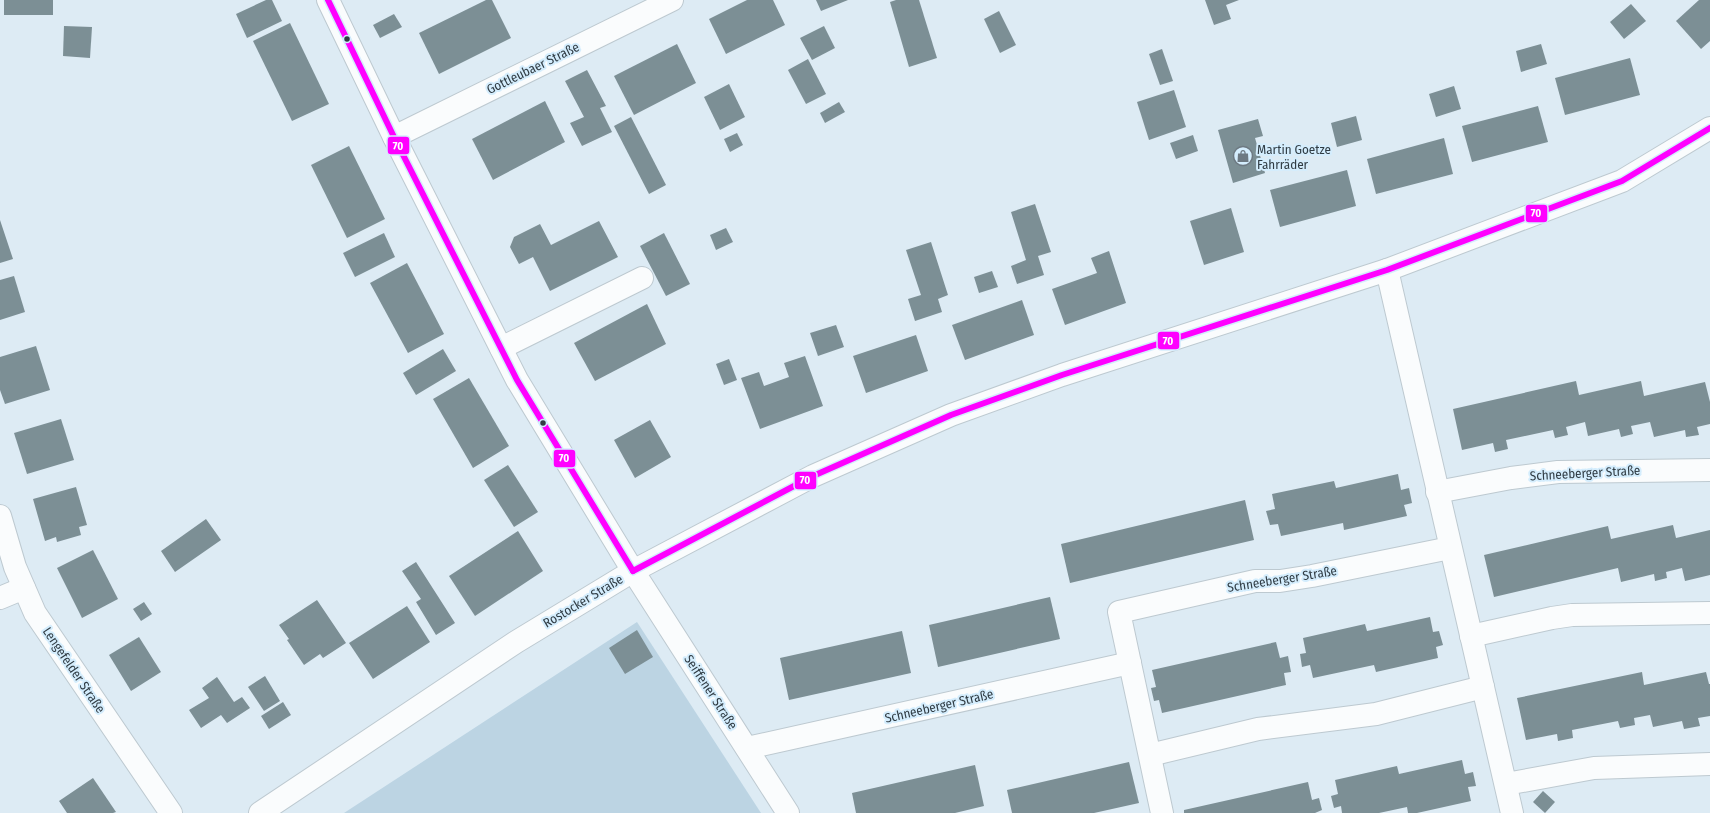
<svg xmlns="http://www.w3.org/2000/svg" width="1710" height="813" viewBox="0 0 1710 813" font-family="'Fira Sans Condensed',sans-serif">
<rect width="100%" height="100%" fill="#ddebf4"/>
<path fill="#bcd4e3" d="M637,622L761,813H344Z"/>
<g fill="#7c8f95">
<rect x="4" y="0" width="49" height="15"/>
<path d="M266,0H272L282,21L247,38L236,14Z"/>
<path d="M486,0H492L511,38L439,74L419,33Z"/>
<path d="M747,0H773L785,25L726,54L709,19Z"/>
<path d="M816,0H848L821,11Z"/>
<path d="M896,0H919L937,58L909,67L890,2Z"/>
<path d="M1205,0H1239L1226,5L1231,19L1214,25Z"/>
<path d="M1699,0H1710V41L1701,49L1676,21Z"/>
<path d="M1631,4L1646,21L1624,39L1610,22Z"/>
<path d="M999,11L1016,45L1000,53L984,19Z"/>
<path d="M394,14L402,27L380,38L373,25Z"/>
<path d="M290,23L329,104L292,121L253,41Z"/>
<path d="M64,26L92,27L90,58L63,56Z"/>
<path d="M824,26L835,48L812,60L800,38Z"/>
<path d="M677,44L696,83L634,115L614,76Z"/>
<path d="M1541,44L1547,64L1521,72L1516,51Z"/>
<path d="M1162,49L1173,81L1160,85L1149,54Z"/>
<path d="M1630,58L1640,95L1565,115L1555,78Z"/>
<path d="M808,59L826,94L806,104L788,70Z"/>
<path d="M587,70L606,106L600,108L612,132L582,146L570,123L584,117L565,81Z"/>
<path d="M729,84L745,117L720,130L704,97Z"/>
<path d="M1454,86L1461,109L1436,117L1429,94Z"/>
<path d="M1174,90L1186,127L1149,140L1137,102Z"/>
<path d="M545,101L565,142L493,180L472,139Z"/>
<path d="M839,102L845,112L825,123L820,113Z"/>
<path d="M1538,106L1548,142L1472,162L1462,126Z"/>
<path d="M1356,116L1362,140L1337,147L1331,123Z"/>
<path d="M631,117L666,185L649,194L614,126Z"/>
<path d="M1258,119L1263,136L1255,138L1265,173L1233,183L1218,130Z"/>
<path d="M737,133L743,145L730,152L724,139Z"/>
<path d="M1193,135L1198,151L1176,159L1170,143Z"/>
<path d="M1444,138L1453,174L1376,194L1367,159Z"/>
<path d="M349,146L385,219L347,238L311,165Z"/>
<path d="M1347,170L1356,206L1280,227L1270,190Z"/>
<path d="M1035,204L1051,252L1038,256L1044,275L1017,284L1011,266L1026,260L1011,212Z"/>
<path d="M1231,208L1244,252L1204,265L1190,221Z"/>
<path d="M0,220L13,259L0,263Z"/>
<path d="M599,221L618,257L550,291L533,257L519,264L510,247L514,237L540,224L551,245Z"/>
<path d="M726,228L733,242L716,250L710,235Z"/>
<path d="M384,233L395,257L355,277L343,253Z"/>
<path d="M664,233L690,284L666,296L640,246Z"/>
<path d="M931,242L948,295L938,299L942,312L915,321L908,299L921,295L906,250Z"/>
<path d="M1109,251L1126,303L1065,325L1052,289L1097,273L1091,258Z"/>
<path d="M407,263L444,334L408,353L370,283Z"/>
<path d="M992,271L998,287L979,293L974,277Z"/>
<path d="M14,276L25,312L0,320V280Z"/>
<path d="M1022,300L1034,335L965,360L952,325Z"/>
<path d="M647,304L666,344L595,381L574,343Z"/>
<path d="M836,325L844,347L818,356L810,333Z"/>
<path d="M916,335L928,371L866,393L853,356Z"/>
<path d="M36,346L50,390L5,404L0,390V357Z"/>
<path d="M443,349L456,371L416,395L403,373Z"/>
<path d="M805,356L823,406L760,429L741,378L759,372L764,386L789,377L784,363Z"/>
<path d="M729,359L737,380L724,385L716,364Z"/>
<path d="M469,378L509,446L473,468L433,399Z"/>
<path d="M1576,381L1579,395L1641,381L1644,396L1705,382L1710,402V424L1697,427L1699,435L1686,437L1685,430L1654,437L1650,422L1631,426L1633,434L1621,437L1619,429L1588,436L1585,422L1566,427L1568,435L1555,438L1553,430L1506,440L1508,449L1495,452L1493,443L1462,450L1453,409Z"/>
<path d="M61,419L74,460L27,474L14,433Z"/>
<path d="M650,420L671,457L635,478L614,440Z"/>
<path d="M508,465L538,512L514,527L484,480Z"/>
<path d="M1398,474L1401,490L1409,488L1412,503L1404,505L1407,516L1344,530L1343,523L1281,536L1278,524L1270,525L1266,511L1275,509L1272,494L1334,481L1336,488Z"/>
<path d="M76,487L87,525L79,527L81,535L57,542L56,537L45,541L33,499Z"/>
<path d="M1245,500L1254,540L1070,583L1061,544Z"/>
<path d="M206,519L221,540L175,572L161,551Z"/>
<path d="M1673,525L1676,538L1710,530V575L1685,581L1682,568L1666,572L1667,578L1655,581L1654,574L1621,582L1618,568L1494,597L1484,555L1608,526L1611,539Z"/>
<path d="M518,531L543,571L475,616L449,576Z"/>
<path d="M93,550L118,599L82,618L57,568Z"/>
<path d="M416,562L455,623L436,635L416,602L421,599L402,571Z"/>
<path d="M1050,597L1060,639L938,667L929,625Z"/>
<path d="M317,600L346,643L323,658L320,654L304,665L287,640L289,639L279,625Z"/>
<path d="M144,602L152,614L141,621L133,609Z"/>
<path d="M407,606L430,642L373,679L349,643Z"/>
<path d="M1430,617L1433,632L1439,631L1443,645L1436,647L1438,658L1376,672L1374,665L1313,678L1310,665L1302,667L1300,654L1306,653L1303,638L1365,624L1367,631Z"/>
<path d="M637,630L653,657L625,674L609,648Z"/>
<path d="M902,631L911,673L789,700L780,658Z"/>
<path d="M139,637L161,672L131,691L109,655Z"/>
<path d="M1276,642L1280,658L1288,656L1291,672L1284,673L1286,685L1162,713L1159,700L1154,701L1151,688L1156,687L1152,670Z"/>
<path d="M1642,672L1644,685L1706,672L1709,684H1710V716L1698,718L1700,726L1684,729L1682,721L1653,727L1650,715L1634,718L1635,725L1620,728L1618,721L1572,730L1573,738L1558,741L1557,734L1526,740L1517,698Z"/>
<path d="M265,676L280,701L264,711L248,687Z"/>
<path d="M217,677L234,702L242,697L250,708L227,723L221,715L201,728L189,710L209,698L202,688Z"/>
<path d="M283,702L291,715L269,729L261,716Z"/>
<path d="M1462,760L1465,774L1473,772L1476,786L1468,787L1471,801L1417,813H1408L1407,807L1379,813H1342L1341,806L1334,808L1331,796L1338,794L1335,780L1397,766L1399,774Z"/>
<path d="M1129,762L1139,803L1094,813H1012L1007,790Z"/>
<path d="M975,765L984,806L955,813H856L852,793Z"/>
<path d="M93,778L116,812L113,813H67L59,801Z"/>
<path d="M1308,782L1312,800L1319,798L1322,810L1315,813H1184V810Z"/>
<path d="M1543,791L1555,802L1545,813L1533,802Z"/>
</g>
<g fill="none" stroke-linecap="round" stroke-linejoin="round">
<defs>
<g id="street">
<path d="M328,0L394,137L517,380L633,571L788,813"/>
<path d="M394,137L672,0"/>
<path d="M1387,270L1512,813"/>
<path d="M501,348L642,278"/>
<path d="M1437,492L1511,478L1558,472L1710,470"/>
<path d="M0,516L15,567L35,613L171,813"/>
<path d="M0,598L24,588"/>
<path d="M1471,636L1552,618L1572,615L1710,613"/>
<path d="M747,748L1130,663"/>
<path d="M1150,755L1258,729L1376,714L1483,687"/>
<path d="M1506,784L1594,768L1710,764"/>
<path d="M1162,813L1119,612L1255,581H1280L1312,576L1450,548"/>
</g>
<path id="secondary" d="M260,813L516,642L633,571L813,476L951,415L1062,375L1387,270L1622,181L1710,128"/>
</defs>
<use href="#street" stroke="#bdc9d0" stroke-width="24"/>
<use href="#secondary" stroke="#bdc9d0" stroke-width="24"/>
<use href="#street" stroke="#fafcfd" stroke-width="22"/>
<use href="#secondary" stroke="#fafcfd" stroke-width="22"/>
<defs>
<g id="bus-1">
<path d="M328,0L394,137L517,380L633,571"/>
<path d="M633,571L813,476L951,415L1062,375L1387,270L1622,181L1710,128"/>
</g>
</defs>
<use href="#bus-1" stroke="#d4edfd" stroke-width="9"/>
<use href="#bus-1" stroke="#f0f" stroke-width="6"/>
</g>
<defs>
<symbol id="shop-ring" viewBox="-11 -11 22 22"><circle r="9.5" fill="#d4edfd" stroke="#6d7982" stroke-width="1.5"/><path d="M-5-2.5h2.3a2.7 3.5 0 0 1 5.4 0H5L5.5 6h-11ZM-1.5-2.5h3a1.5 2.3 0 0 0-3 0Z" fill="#6d7982"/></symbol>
</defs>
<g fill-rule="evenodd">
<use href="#shop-ring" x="1232" y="145" width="22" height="22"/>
</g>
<g fill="#303c44" stroke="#d4edfd" stroke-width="1.5">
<circle cx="347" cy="39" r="3.5"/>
<circle cx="543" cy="423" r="3.5"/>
</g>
<g text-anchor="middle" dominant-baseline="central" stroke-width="4" stroke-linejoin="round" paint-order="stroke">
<g font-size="13" fill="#303c44" stroke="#d4edfd">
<text transform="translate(533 68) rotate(-26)">Gottleubaer Straße</text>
<text transform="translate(1585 473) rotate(-3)">Schneeberger Straße</text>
<text transform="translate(1282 579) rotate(-9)">Schneeberger Straße</text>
<text transform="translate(583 601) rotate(-31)">Rostocker Straße</text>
<text transform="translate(74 670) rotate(56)">Lengefelder Straße</text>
<text transform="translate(711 692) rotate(57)">Seiffener Straße</text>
<text transform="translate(939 706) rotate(-13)">Schneeberger Straße</text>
</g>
<g font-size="13" fill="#303c44" stroke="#d4edfd" text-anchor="start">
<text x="1257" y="149">Martin Goetze<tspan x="1257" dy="15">Fahrräder</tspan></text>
</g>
</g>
<g stroke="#d4edfd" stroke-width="1.5">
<rect x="387" y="136" width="23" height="19" rx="4" fill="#f0f"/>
<rect x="1525" y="204" width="23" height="19" rx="4" fill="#f0f"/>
<rect x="1157" y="331" width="23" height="19" rx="4" fill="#f0f"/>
<rect x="553" y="449" width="23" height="19" rx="4" fill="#f0f"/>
<rect x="794" y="471" width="23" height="19" rx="4" fill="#f0f"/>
</g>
<g font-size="11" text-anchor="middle" font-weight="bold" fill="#fff">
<text x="398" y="150">70</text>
<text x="1536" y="217">70</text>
<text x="1168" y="345">70</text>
<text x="564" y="462">70</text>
<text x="805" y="484">70</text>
</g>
</svg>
